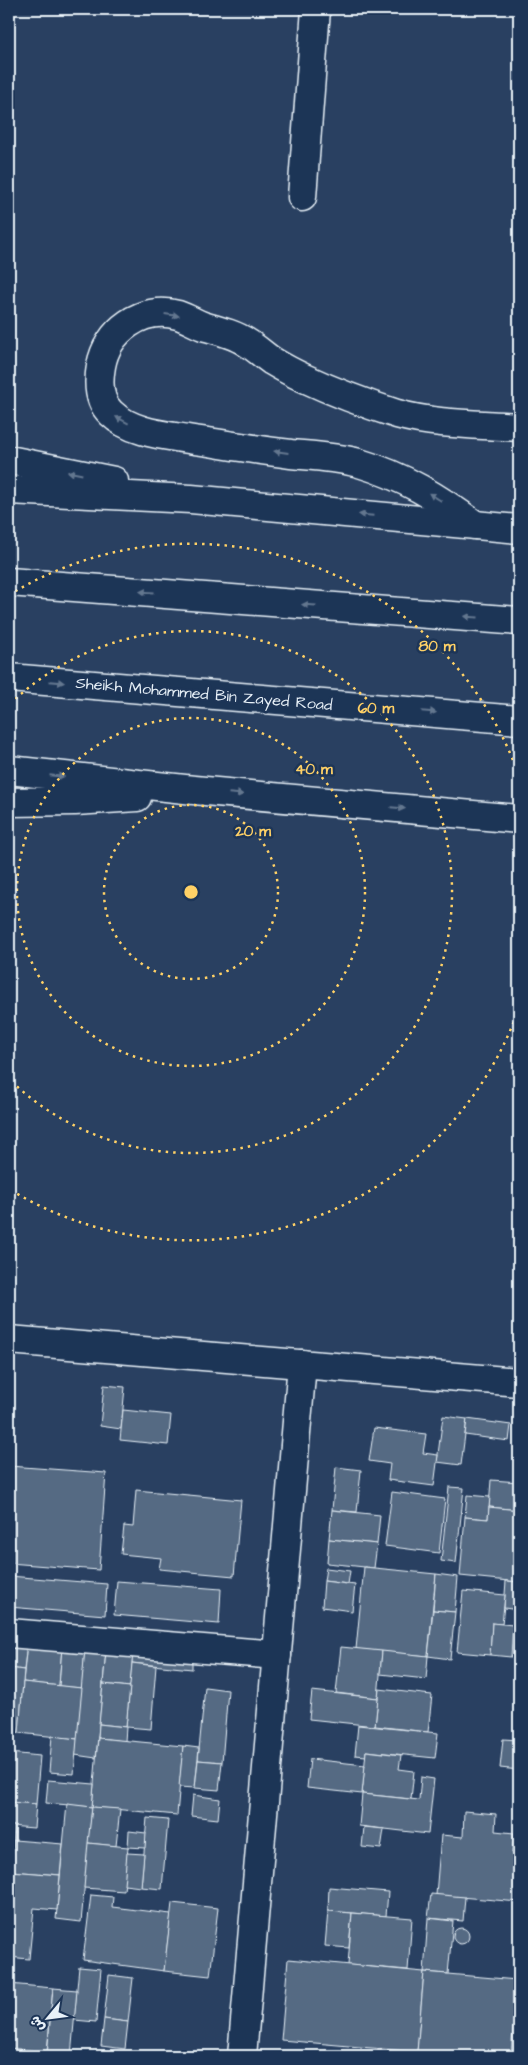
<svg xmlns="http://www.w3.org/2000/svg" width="528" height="2065" viewBox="0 0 528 2065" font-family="'Architects Daughter','Playpen Sans Arabic',sans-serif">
<rect width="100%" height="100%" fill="#294061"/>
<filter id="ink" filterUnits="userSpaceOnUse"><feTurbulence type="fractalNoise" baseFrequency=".02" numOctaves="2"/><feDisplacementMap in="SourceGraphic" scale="10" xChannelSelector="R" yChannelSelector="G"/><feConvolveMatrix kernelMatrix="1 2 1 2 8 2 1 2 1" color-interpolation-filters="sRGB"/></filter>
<g filter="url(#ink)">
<g fill="#556a83" stroke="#e8f1f8">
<path d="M104,1385L125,1387L121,1429L100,1426Z"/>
<path d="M123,1410L171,1415L168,1445L120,1440Z"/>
<path d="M443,1416L467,1419L461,1465L437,1462Z"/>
<path d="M467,1419L511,1425L509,1441L465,1435Z"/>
<path d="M374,1428L426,1434L423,1453L438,1455L434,1486L388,1480L390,1464L369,1461Z"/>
<path d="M9,1466L106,1473L99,1570L9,1563Z"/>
<path d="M336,1467L361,1470L357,1512L332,1510Z"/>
<path d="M491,1480L519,1482V1510L489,1507Z"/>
<path d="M449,1487L464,1488L456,1563L441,1561Z"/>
<path d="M136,1490L241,1500L234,1576L159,1569L161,1558L121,1554L124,1526L133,1527Z"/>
<path d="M392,1492L445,1499L439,1553L385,1546Z"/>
<path d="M467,1495L490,1497L488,1519L465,1517Z"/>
<path d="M489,1507L519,1510V1582L460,1576L465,1517L488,1519Z"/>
<path d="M332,1510L380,1515L377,1544L329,1539Z"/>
<path d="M329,1539L377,1544L374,1568L327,1563Z"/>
<path d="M364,1567L436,1574L428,1656L356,1649Z"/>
<path d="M326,1568L350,1571L348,1584L324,1581Z"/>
<path d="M436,1574L458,1577L455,1612L433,1610Z"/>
<path d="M9,1576L107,1584L105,1615L9,1607Z"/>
<path d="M117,1581L221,1589L219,1624L114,1615Z"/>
<path d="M324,1581L355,1585L352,1611L322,1607Z"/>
<path d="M506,1581L519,1582V1610L504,1608Z"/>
<path d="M463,1591L505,1595L502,1624L492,1623L490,1655L457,1652Z"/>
<path d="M433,1610L455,1612L450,1659L428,1656Z"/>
<path d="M492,1623L513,1625L511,1657L490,1655Z"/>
<path d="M9,1642L27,1643L24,1670L9,1668Z"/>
<path d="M27,1643L62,1647L59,1686L23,1682Z"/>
<path d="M62,1647L85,1649L82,1688L59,1686Z"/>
<path d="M341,1647L382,1651L378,1698L336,1693Z"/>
<path d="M85,1649L106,1651L96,1758L75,1755Z"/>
<path d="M106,1651L133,1653L130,1687L103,1684Z"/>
<path d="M382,1651L428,1656L426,1679L380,1674Z"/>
<path d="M133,1653L192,1660V1669L132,1663Z"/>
<path d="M132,1663L156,1666L151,1729L126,1727Z"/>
<path d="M9,1668L24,1670L19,1733L9,1732Z"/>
<path d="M23,1682L82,1688L77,1739L19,1733Z"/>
<path d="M103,1684L130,1687L126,1727L99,1724Z"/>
<path d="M205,1687L228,1690L222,1762L198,1760Z"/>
<path d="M379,1689L432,1695L428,1732L375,1726Z"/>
<path d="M312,1691L378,1698L375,1726L309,1719Z"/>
<path d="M99,1724L126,1727L125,1741L98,1738Z"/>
<path d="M358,1725L438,1733L435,1758L366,1751V1756L355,1755Z"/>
<path d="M52,1736L77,1739L74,1774L49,1772Z"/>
<path d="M98,1738L183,1746L177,1815L92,1807Z"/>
<path d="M503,1739L519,1740V1770L500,1768Z"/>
<path d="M183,1746L199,1748L195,1788L179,1787Z"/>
<path d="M366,1751L401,1755L399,1769L414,1771L411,1799L362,1794Z"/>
<path d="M9,1753L40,1756L36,1804L9,1802Z"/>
<path d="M310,1759L365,1765L362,1794L307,1788Z"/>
<path d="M198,1760L222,1762L219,1790L195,1788Z"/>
<path d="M421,1777L434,1779L428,1834L359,1826L362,1794L419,1800Z"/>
<path d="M48,1780L94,1784L92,1807L46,1803Z"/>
<path d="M193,1795L220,1799L218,1819L191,1816Z"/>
<path d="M9,1802L36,1804L34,1828L9,1826Z"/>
<path d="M67,1804L92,1807L81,1922L56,1919Z"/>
<path d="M92,1807L120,1809L116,1846L88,1843Z"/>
<path d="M464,1811L496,1814L495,1831L514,1833L512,1853L519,1854V1902L436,1895L441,1835L463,1837Z"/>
<path d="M147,1818L168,1820L162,1889L141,1887Z"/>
<path d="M9,1826H15L12,1861L9,1860Z"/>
<path d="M364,1827L384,1829L381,1849L362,1847Z"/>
<path d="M129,1831L146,1833L145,1848L128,1847Z"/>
<path d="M14,1840L63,1844L60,1875L11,1871Z"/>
<path d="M88,1843L128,1847L124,1891L84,1888Z"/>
<path d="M127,1853L144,1854L141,1887L124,1885Z"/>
<path d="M11,1871L60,1875L57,1910L34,1908L29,1959L9,1957V1897Z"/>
<path d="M329,1887L388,1892L386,1916L328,1911Z"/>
<path d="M431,1894L465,1897L463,1921L428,1918Z"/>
<path d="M91,1895L113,1897L112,1907L171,1914L164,1971L83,1960Z"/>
<path d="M172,1903L218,1908L210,1976L164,1971Z"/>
<path d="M328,1911L352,1913L349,1948L325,1946Z"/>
<path d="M352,1913L412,1918L408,1970L348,1965Z"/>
<path d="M428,1918L453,1921L448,1974L424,1972Z"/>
<circle cx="461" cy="1936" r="8"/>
<path d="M288,1959L424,1972L417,2052L281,2040Z"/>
<path d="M79,1967L101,1969L96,2022L74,2020Z"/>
<path d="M424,1972L517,1980L511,2056H462L417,2052Z"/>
<path d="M109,1975L133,1978L128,2022L104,2019Z"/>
<path d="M9,1984L53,1988L47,2052L9,2048Z"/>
<path d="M53,1988L77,1990L71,2056H47Z"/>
<path d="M104,2019L128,2022L125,2049L101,2046Z"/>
</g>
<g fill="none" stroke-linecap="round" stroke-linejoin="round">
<defs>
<g id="minor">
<path d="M302,197L316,9"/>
<path d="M475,525C439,498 403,476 359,463C337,457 314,456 291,454C257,450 222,444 188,439C163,435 130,432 111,413C98,401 98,383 101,366C107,331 142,305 178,315C187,318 195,323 203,326C217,330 234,334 246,342C255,347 263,355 272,361C282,367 293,373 304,378C334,392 366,404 397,414C436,425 479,424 519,427"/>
<path d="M9,1340L519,1382"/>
<path d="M9,1633L277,1655"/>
<path d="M242,2056L302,1364"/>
</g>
<g id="highway">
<path d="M9,460L114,481"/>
<path d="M9,490L191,499L519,529"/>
<path d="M9,582L519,621"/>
<path d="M9,678L519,720"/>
<path d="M9,770L194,790L519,819"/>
<path d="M9,802L75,801L137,797"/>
</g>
</defs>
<use href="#minor" stroke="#e8f1f8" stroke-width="31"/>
<use href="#highway" stroke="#e8f1f8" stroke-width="31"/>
<use href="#minor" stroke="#1d3557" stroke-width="28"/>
<use href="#highway" stroke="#1d3557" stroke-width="28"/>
</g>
<defs><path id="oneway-solid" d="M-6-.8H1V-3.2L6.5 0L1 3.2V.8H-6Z" transform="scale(1.25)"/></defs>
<g fill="#64778f">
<use href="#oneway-solid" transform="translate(172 315) rotate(8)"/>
<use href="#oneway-solid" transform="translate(122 420) rotate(-152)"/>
<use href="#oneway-solid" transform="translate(281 452) rotate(-173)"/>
<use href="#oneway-solid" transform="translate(75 473) rotate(-169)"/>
<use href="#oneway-solid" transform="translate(435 497) rotate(-148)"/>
<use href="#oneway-solid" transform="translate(366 515) rotate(-175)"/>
<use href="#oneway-solid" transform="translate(147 592) rotate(-176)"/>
<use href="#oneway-solid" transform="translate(309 605) rotate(-176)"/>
<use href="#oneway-solid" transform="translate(471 617) rotate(-176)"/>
<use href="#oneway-solid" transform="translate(57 682) rotate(5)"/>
<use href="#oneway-solid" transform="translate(429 712) rotate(5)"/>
<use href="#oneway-solid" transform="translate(57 776) rotate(6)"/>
<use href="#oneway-solid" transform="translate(236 794) rotate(5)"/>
<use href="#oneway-solid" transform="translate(398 808) rotate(5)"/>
</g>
</g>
<g fill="none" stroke="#ffd166" stroke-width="2.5" stroke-dasharray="2.5 5">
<circle cx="191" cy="892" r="87"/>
<circle cx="191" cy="892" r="174"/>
<path d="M10 704A261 261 0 1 1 10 1080"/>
<path d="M519 1008A348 348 0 0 1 9 1189M9 595A348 348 0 0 1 519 776"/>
</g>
<g text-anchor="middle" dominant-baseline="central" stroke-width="5" stroke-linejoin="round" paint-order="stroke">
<g font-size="16" fill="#e8f1f8" stroke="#1d3557">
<text transform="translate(204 694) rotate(5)">Sheikh Mohammed Bin Zayed Road</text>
</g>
</g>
<circle cx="191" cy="892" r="8" fill="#ffd166" stroke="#1d3557" stroke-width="2.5"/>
<g font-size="15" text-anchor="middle" font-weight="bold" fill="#ffd166" stroke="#1d3557" stroke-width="5" stroke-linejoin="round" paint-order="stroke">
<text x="437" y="651">80 m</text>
<text x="376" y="713">60 m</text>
<text x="314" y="774">40 m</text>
<text x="253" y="836">20 m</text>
</g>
<rect width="528" height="2065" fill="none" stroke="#1d3557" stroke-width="30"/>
<rect x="15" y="15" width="498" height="2035" fill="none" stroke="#e8f1f8" stroke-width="2" filter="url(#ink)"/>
<g transform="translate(48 2018) rotate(241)" stroke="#1d3557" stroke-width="4" paint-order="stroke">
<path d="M0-4L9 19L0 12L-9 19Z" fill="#e8f1f8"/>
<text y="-8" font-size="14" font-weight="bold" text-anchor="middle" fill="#e8f1f8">ش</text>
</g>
</svg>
